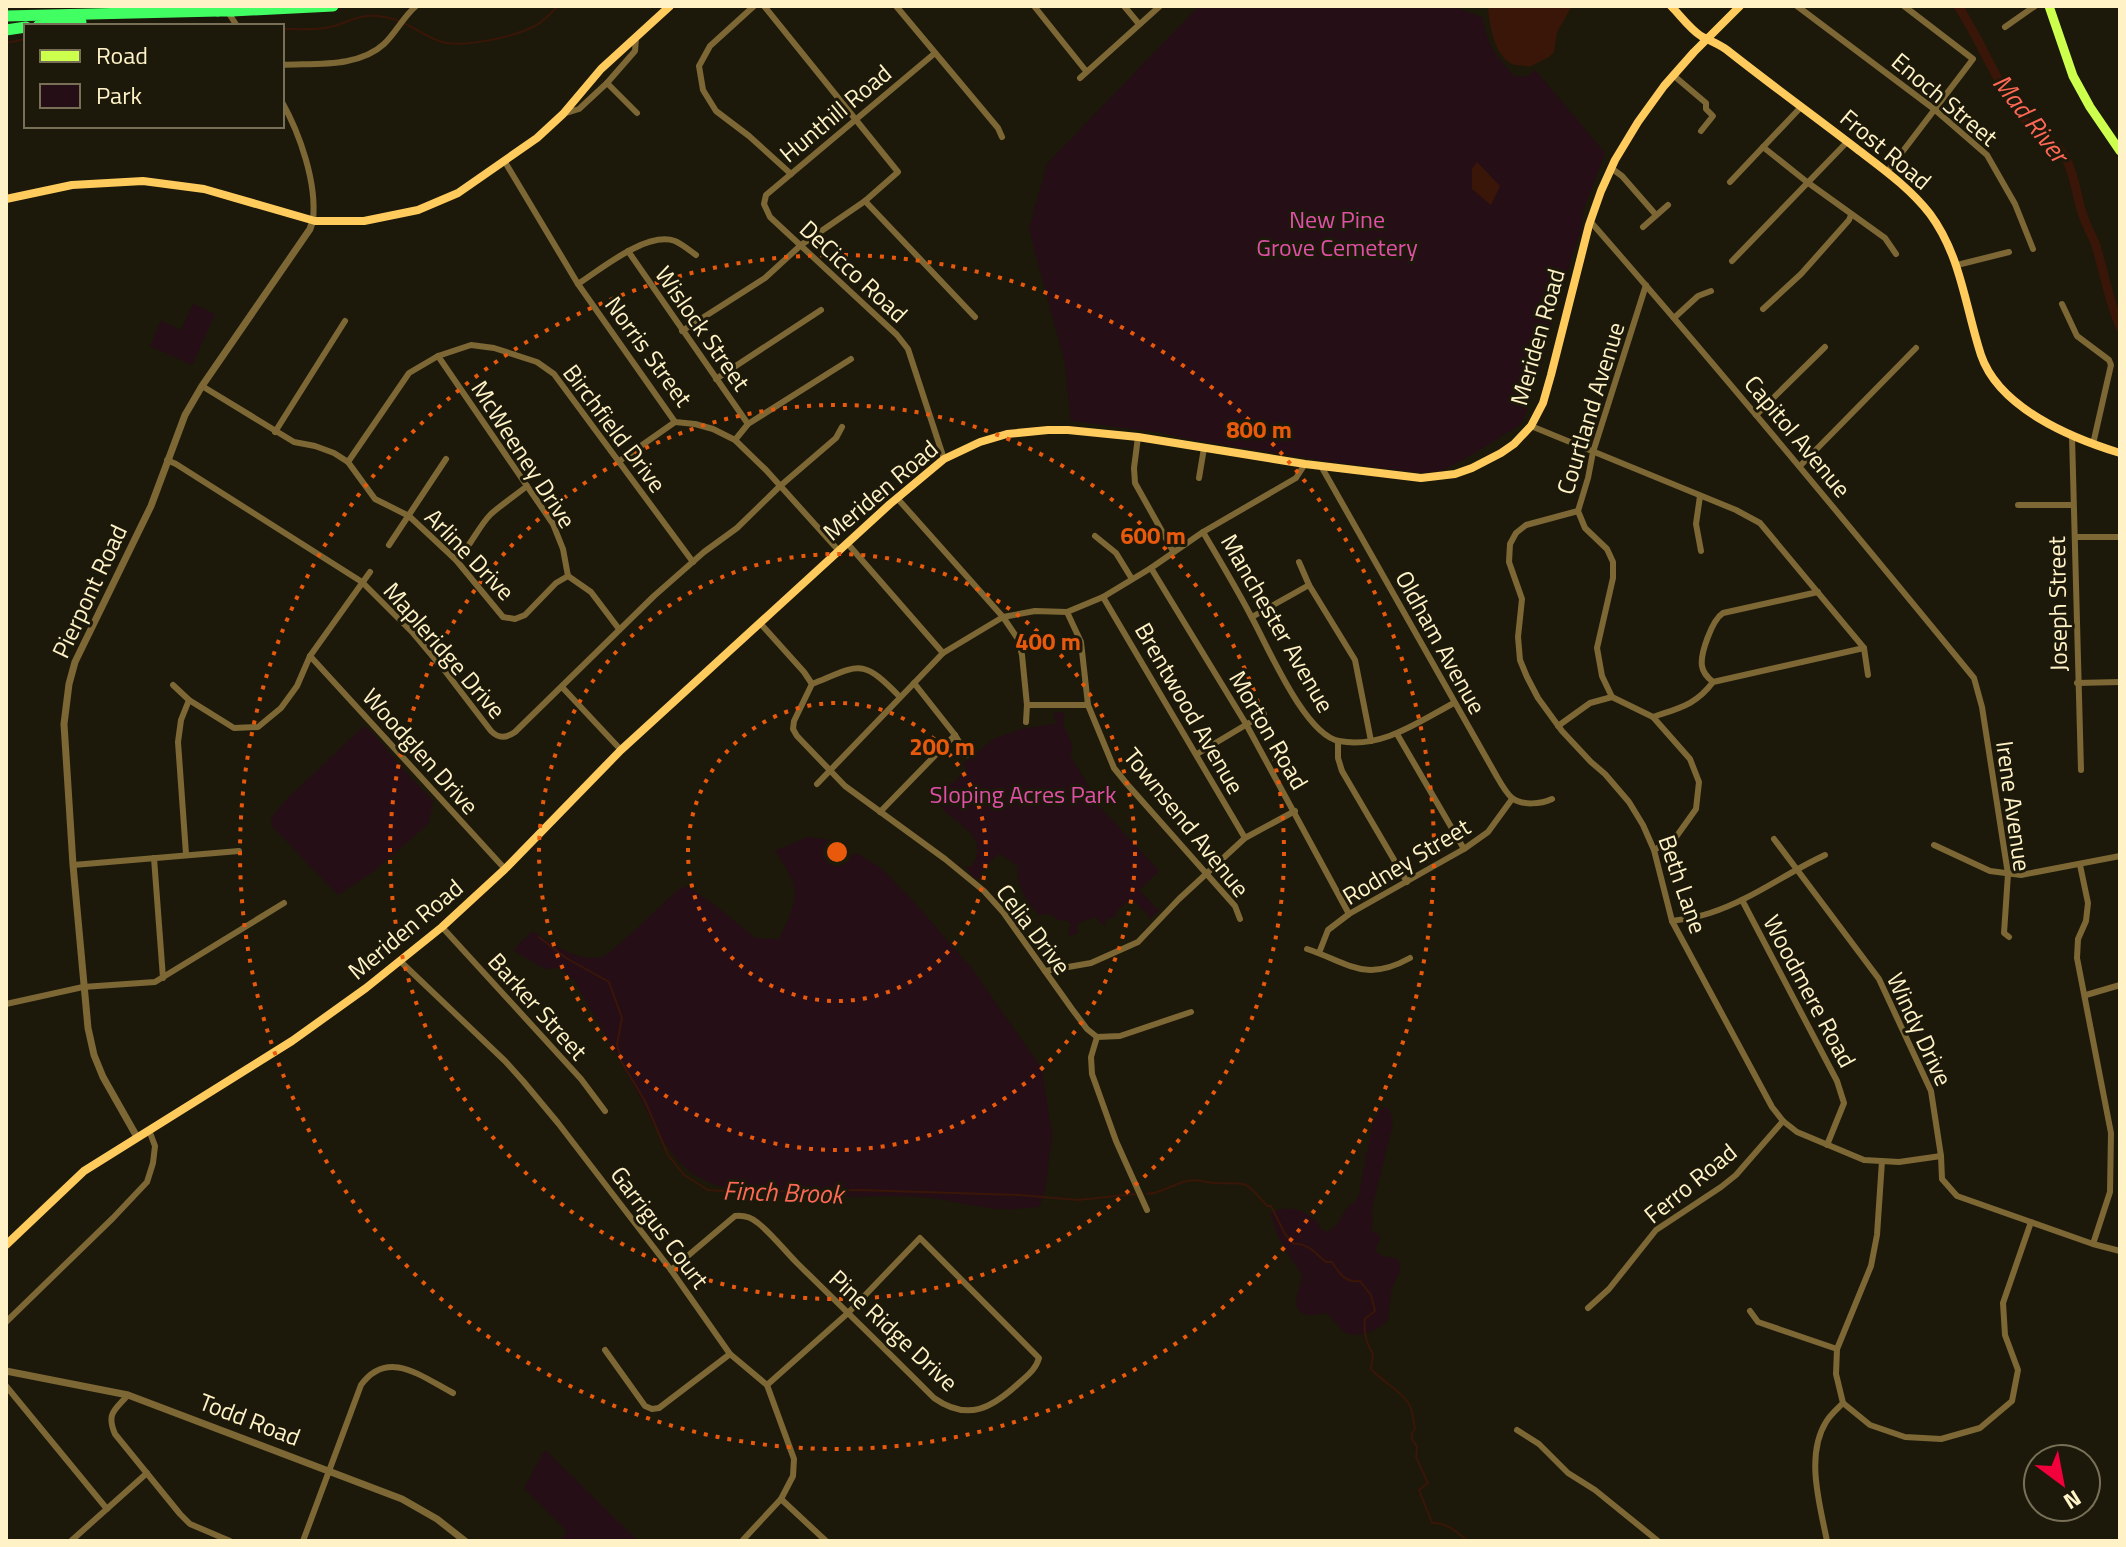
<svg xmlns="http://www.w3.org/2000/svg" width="2126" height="1547" viewBox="0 0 2126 1547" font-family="'Titillium Web',sans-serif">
<rect width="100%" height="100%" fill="#1c190b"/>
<g fill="#260e17">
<path d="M1199,6H1451L1482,17C1488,46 1495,54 1514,76C1523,77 1529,77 1535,70L1605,153L1583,211L1582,227L1571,259L1565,286L1553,317L1546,351L1526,413L1521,424L1473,454L1442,471L1424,473L1332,462L1181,438L1162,433L1071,421L1065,364L1029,229L1047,164Z"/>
<path d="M193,304L215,314L192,365L150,346L161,321L181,330Z"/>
<path d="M1055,712L1064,713L1063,724L1073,747L1070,755L1102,809L1159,871L1139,890L1157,909H1161L1149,920V916L1131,898L1116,912V917L1106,919L1105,927L1095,917L1078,923L1077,933L1069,936L1068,933L1071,925L1068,921L1057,920L1051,914L1039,915C1026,900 1016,887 1018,866L1002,855L997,854L980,874V879L974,878L965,867L972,866C991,833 955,826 940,805C936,800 936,794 932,788L942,791L945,789L946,782L953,784L966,770L963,764L994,739L1021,729L1057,723L1053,715Z"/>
<path d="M364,726L372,732L405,771L433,801L429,823L374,871L338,895L271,825L272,817L287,799Z"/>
<path d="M808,837C826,839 840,839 851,855L859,854L882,869L921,910L972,969L1042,1069L1052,1135L1045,1191L1039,1207C1025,1208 1010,1210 997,1209C970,1206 945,1198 918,1197C858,1193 733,1210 686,1168C663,1147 651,1119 637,1092C617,1054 595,1018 574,980L560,968L545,969L513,950L533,931C552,944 578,963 602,957C612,954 666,901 678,890L688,886L726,914L755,938L779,939C799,897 803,890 775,851Z"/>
<path d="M1382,1107L1389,1109L1393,1123L1371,1211L1373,1217L1371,1231L1377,1233L1381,1239L1377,1245L1376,1252L1382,1256L1396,1258L1400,1264V1271L1391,1291L1388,1320C1379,1329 1357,1340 1345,1332C1338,1326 1333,1318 1325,1313C1321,1313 1316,1315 1311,1315C1284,1314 1303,1286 1302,1275L1278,1237L1270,1213C1286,1203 1315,1211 1321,1230L1328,1232L1339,1223L1345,1210L1356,1201L1359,1195L1372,1126L1374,1119Z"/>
<path d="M545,1450L638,1541H559L567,1531L524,1488Z"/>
</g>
<g fill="#391607">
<path d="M1488,6H1572L1557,32L1554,52L1549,57L1529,67C1522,64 1516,67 1510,63C1494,53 1489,24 1488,6Z"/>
<path d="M1477,162L1500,186L1491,205L1472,189V169Z"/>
</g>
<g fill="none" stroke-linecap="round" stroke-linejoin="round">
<g stroke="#391607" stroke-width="2">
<path d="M282,29C296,29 311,30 325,28C345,25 355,14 378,16C404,18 417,33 439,41C462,49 513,37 535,26C544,21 551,13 558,6"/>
<path d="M6,43L26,39"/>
<path d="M539,937L566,958L609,982L622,1018L617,1044L621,1061L645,1101L668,1155L684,1175L708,1190L738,1192L858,1190L1019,1195L1078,1200L1135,1194"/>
<path d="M1147,1194C1162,1193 1169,1186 1183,1182C1198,1178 1201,1182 1214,1183C1250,1185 1242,1177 1267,1206H1271L1285,1234L1294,1244C1307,1242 1317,1255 1326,1262H1332C1339,1273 1345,1283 1360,1281L1371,1295L1375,1311L1365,1319C1363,1332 1366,1343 1373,1354L1371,1369C1382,1382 1402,1391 1409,1404C1413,1411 1413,1421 1415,1429L1412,1433V1439L1417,1447L1416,1457L1428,1483L1419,1490L1432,1523C1445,1522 1458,1532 1467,1541"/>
</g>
<path stroke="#391607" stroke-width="9" d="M1958,6C1981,41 1995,80 2020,114C2033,132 2057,140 2067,161C2075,177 2076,193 2081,209C2084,221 2090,232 2095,243C2104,270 2108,300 2120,326"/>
<g stroke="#7d6734" stroke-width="6">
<path d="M754,6L710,46L699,66L703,90L716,111L749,136L791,174"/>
<path d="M896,6L998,128L1002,137"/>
<path d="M1034,6L1086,71"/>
<path d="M1124,6L1139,24"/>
<path d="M1797,6L1934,109L1987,155L2015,204L2033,249"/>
<path d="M228,12L237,26"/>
<path d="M2005,27L2035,6"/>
<path d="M935,53L766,195L764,204L770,217L897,335L908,349L944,459"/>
<path d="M282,65C315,63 358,68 384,44C396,33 403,17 416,6"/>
<path d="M1673,75L1706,103V109L1713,116L1701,131"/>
<path d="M1080,78L1160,6"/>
<path d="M607,83L637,113"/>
<path d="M282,102C300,134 317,183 313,220"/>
<path d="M563,114L579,109L607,83L635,51L636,38"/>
<path d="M1763,147L1807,182L1885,238L1896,254"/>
<path d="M505,162L578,284L675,422L695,424L713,429L735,440L766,470L839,551"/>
<path d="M1611,168L1622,176L1656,215"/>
<path d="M1887,172L1973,59L1904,6"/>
<path d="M1730,182L1801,107"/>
<path d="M865,201L975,317"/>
<path d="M1590,221C1721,371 1848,524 1974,678L1982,707L2008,874L2004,933L2009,937"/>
<path d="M1643,227L1668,205"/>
<path d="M628,251L748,424"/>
<path d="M1732,261L1847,142"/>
<path d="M1957,265L2009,252"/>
<path d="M578,284C601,269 647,231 675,241C682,244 689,250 696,255"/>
<path d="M1646,285L1593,452L1588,478L1578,511L1585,528L1607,549L1613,562V578L1597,648L1602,676L1612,697L1653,717L1690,759L1699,782L1696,809L1676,837L1654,850"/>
<path d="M2062,304L2077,336L2109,360L2111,365L2093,444"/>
<path d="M1763,309L1801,274L1849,220L1851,215"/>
<path d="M1674,318L1698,296L1711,291"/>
<path d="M682,331L765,278L801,245L865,201L898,172L764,6"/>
<path d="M438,356L553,524L563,549L568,576"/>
<path d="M716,379L821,310"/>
<path d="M202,386L294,442L315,446L334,453L348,462L375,499L409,516L456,560L503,617L515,619L525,615L556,583L568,576"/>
<path d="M1756,415L1825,347"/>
<path d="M1531,426L1736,510L1760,523L1864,648L1868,675"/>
<path d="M275,432L345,321"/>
<path d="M2072,436L2081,770"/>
<path d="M1138,437L1134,468L1135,483L1173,551"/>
<path d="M735,440L748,424L851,359"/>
<path d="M167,460L176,464L362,582L413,633L445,671L491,731C499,739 506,738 515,732L654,596L704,552L737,528L779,487L836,438L842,427"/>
<path d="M348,462L409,373L438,356L471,345L494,348L537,362L554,374L693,562"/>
<path d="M618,462L675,422"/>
<path d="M1321,466L1496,775C1500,782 1506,793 1512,798C1523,806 1541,804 1552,799"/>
<path d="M1800,466L1916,348"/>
<path d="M1199,478L1204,448"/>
<path d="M1700,496L1696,524L1701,551"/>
<path d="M897,498L1003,617L1018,639L1022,655L1027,705L1026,722"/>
<path d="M2018,505H2072"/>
<path d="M1578,511L1526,525L1516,533L1510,544L1509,562L1522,599L1518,637L1520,660L1527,677L1538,698L1562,731L1591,762L1605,774L1629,802L1643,825L1654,850L1672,921L1772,1107L1783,1121L1797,1132L1864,1160L1899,1162L1941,1156"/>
<path d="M1203,532C1220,561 1237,589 1252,618C1268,647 1305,735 1339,741C1382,749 1418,722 1454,703"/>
<path d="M1095,536L1116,553L1132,579"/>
<path d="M2075,537H2120"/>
<path d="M847,543L943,653"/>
<path d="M389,545L446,459"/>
<path d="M456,560C471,547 477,528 491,514C502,504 516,495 527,486"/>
<path d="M1299,562L1309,585L1355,660L1371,741"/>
<path d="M1151,568L1246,724L1349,914"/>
<path d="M568,576L591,592L619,629"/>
<path d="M1103,597L1245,838"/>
<path d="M1067,612L1081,642L1088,705L1114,768L1127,784L1235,906L1240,919"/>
<path d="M1252,617L1309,585"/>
<path d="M760,623L804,672L812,684"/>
<path d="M310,656L505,869"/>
<path d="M1713,682C1708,678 1703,673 1702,666C1700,654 1712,620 1723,613L1818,592"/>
<path d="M914,683L955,735L967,755"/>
<path d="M2077,683L2120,682"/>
<path d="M173,685L189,700L234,728L258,727L281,708L297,686L310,656L370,572"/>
<path d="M562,687L621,750"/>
<path d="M900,697C861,657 860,665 812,684L794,721L793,729L797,736L845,786L945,859L984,891L1003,912L1072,1009L1087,1029L1097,1037L1120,1036L1191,1012"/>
<path d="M1027,705H1088"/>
<path d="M1653,717C1679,708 1696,705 1713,682L1864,648"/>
<path d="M1558,726L1590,703L1612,697"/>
<path d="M1397,734L1464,849"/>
<path d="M1338,741V758L1342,771L1407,882"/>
<path d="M1197,754L1264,714"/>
<path d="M817,784L943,653L1003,617L1035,611L1067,612L1103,597L1151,568L1203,532L1296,478L1305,464"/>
<path d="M880,812L955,735"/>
<path d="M1774,839L1879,979L1931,1091L1941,1156L1942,1179L1957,1196L2093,1244L2120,1251"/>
<path d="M1934,845L1990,871L2021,875L2120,856"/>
<path d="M186,854L178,742L181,720L189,700"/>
<path d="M154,858L163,978"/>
<path d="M73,865L239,851"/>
<path d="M2080,865L2088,903L2086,921L2078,939L2077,958L2111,1133L2110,1192L2093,1244"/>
<path d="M1742,900L1837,1081L1844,1103L1827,1145"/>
<path d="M1672,921C1685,919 1698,917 1710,913C1751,900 1786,873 1825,855"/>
<path d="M442,927L581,1079L605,1111"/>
<path d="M1307,949C1349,963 1365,983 1410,958"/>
<path d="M1319,953L1328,930L1349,914L1464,849L1488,832L1512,799"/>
<path d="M400,961L505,1061L523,1081L558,1123L671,1270L730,1354L767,1385L794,1459L793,1476L781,1499L742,1541"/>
<path d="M1045,971L1091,963L1138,942L1179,899L1245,838L1295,811"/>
<path d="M2086,995L2120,985"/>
<path d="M6,1004L83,987L155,982L284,903"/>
<path d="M1097,1037L1091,1057L1092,1074L1116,1141L1147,1210"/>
<path d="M1882,1161L1877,1235L1871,1266L1837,1349L1836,1374L1843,1403L1870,1425L1905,1437L1941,1439L1980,1428L2012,1401L2018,1370L2005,1335L2003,1303L2031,1222"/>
<path d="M671,1270L735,1216C744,1215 751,1217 758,1223C772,1234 784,1250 797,1263C843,1308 889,1353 934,1398C968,1422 992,1408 1019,1383C1028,1375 1036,1369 1039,1358L920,1238L848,1313L767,1385"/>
<path d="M1588,1308L1609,1289L1656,1230L1721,1187L1736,1175L1783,1121"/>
<path d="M1750,1311L1758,1322L1837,1349"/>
<path d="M6,1322L113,1218L147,1182L153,1163L155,1146L149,1130"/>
<path d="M605,1350L645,1406L652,1409L659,1408L730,1354"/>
<path d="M6,1386L107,1509"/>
<path d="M128,1395C115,1410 106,1413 115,1434L180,1514L190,1524L230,1541"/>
<path d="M1517,1430L1539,1444L1568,1473L1595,1490L1658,1541"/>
<path d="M781,1499L826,1541"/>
<path d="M71,1541L147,1473"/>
<path d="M303,1541L361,1385C388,1348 422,1377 453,1393"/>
<path d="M1827,1541C1820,1505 1805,1456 1826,1422C1830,1415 1837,1409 1843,1403"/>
</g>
<g stroke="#7d6734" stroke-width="7">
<path d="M137,1137L103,1077L94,1055L88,1028L73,865L64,724L69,684L75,662L151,506L185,415L202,386L310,229L313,220"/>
<path d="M6,1371L128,1395L402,1499L437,1519L465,1541"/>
</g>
<g stroke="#ffcb5d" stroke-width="8">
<path d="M1671,6C1680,15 1690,29 1701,36C1710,41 1719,44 1727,50C1770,84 1814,116 1857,149C1883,169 1910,188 1930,214C1961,256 1965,306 1981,355C1999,408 2071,438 2120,453"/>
<path d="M6,199L72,185L143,181L204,189L315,221H364L418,210L458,193L537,138L563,114L601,69L670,6"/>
<path d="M6,1245L84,1171L292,1041L366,988L442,927L505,869L621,750L890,504L944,459L980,442L1007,434L1048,430H1068L1138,437L1305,464L1421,478L1455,474L1472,468L1501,453L1514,444L1531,426L1543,403L1551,375L1589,225L1601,191L1615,160L1638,122L1664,86L1694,52L1740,6"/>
</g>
<path stroke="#cdff4d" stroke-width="9" d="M2049,6L2073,76L2090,107L2120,151"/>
<g stroke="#41ff63" stroke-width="11">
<path d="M232,11L333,6"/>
<path d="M6,16L218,11"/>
<path d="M38,26L81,22"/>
<path d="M6,30L26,27"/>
</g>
<path stroke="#41ff63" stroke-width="11" d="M218,11H232"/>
</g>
<g fill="none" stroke="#e8590c" stroke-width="4" stroke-dasharray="4 8">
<circle cx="837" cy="852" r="149"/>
<circle cx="837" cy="852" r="298"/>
<circle cx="837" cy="852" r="447"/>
<circle cx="837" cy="852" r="597"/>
</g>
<g text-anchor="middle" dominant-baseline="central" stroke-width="6" stroke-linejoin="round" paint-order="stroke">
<g font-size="24" fill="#fff2c6" stroke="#1c190b">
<text transform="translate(1945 99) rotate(40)">Enoch Street</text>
<text transform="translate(835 113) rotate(-40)">Hunthill Road</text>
<text transform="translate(1886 149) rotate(40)">Frost Road</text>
<text transform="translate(854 271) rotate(43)">DeCicco Road</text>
<text transform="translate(703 328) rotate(55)">Wislock Street</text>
<text transform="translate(1537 337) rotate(-74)">Meriden Road</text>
<text transform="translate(649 351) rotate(54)">Norris Street</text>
<text transform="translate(1590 408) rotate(-73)">Courtland Avenue</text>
<text transform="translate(615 428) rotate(53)">Birchfield Drive</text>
<text transform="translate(1798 436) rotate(50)">Capitol Avenue</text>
<text transform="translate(524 454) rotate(57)">McWeeney Drive</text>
<text transform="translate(880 490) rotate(-40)">Meriden Road</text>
<text transform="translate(470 554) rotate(46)">Arline Drive</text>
<text transform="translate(89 591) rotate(-65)">Pierpont Road</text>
<text transform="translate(2057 604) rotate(-91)">Joseph Street</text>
<text transform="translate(1278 623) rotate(60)">Manchester Avenue</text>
<text transform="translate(1441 642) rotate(61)">Oldham Avenue</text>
<text transform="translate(445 650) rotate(49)">Mapleridge Drive</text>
<text transform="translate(1190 708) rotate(60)">Brentwood Avenue</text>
<text transform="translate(1269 730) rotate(60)">Morton Road</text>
<text transform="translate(421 751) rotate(48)">Woodglen Drive</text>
<text transform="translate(2014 806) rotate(82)">Irene Avenue</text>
<text transform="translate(1187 822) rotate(51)">Townsend Avenue</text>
<text transform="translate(1406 861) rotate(-31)">Rodney Street</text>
<text transform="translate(1683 884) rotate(71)">Beth Lane</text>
<text transform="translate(405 929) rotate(-40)">Meriden Road</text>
<text transform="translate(1034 929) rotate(53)">Celia Drive</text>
<text transform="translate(1810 991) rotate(62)">Woodmere Road</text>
<text transform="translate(538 1006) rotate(48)">Barker Street</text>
<text transform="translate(1920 1029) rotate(65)">Windy Drive</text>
<text transform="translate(1690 1183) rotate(-39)">Ferro Road</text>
<text transform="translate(660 1227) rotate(53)">Garrigus Court</text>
<text transform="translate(894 1330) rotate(43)">Pine Ridge Drive</text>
<text transform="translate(250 1419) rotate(21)">Todd Road</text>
</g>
<g font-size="24" fill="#e150a6" stroke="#1c190b">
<text x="1337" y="219">New Pine<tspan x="1337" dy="28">Grove Cemetery</tspan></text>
<text x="1023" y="794">Sloping Acres Park</text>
</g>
<g font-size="26" font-style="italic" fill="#ff6854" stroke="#1c190b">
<text transform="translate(2031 118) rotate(52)">Mad River</text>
<text transform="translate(783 1192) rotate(2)">Finch Brook</text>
</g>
</g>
<circle cx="837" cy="852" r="12" fill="#e8590c" stroke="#1c190b" stroke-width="4"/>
<g font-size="24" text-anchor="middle" font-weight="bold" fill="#e8590c" stroke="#1c190b" stroke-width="6" stroke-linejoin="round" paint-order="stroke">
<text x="1259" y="438">800 m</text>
<text x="1153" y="544">600 m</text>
<text x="1048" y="650">400 m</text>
<text x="942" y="755">200 m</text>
</g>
<rect width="2126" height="1547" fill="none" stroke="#fff2c6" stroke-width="16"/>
<rect x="24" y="24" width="260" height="104" fill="#1c190b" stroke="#777056" stroke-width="2"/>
<rect x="40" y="50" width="40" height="12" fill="#cdff4d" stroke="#777056" stroke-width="2"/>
<text x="96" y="64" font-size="24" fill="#fff2c6">Road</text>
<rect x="40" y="84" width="40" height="24" fill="#260e17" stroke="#777056" stroke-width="2"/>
<text x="96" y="104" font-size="24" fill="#fff2c6">Park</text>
<g transform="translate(2062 1483) rotate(148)"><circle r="38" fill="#1c190b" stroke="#777056" stroke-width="2"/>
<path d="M0-6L14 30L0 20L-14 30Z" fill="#f1003b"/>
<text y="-12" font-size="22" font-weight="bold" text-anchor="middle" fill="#fff2c6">N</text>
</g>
</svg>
